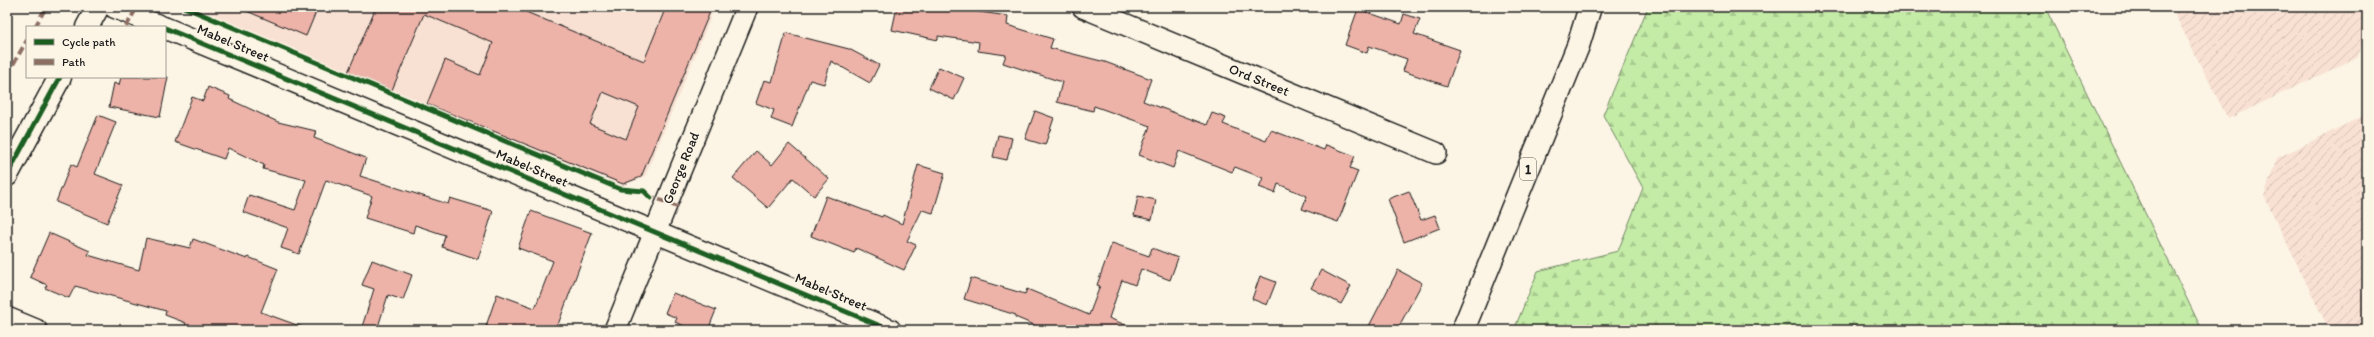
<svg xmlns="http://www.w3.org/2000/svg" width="2374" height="337" viewBox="0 0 2374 337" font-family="Itim,sans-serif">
<defs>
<pattern id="industrial-furrows" width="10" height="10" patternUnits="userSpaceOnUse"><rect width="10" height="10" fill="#f8e1d3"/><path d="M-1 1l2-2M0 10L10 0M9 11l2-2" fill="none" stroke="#d4c0b5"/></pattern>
<pattern id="forest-firs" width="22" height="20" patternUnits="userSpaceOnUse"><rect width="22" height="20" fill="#c4eca7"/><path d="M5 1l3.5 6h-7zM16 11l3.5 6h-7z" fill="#a8ca8f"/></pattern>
</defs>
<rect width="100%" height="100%" fill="#fcf5e5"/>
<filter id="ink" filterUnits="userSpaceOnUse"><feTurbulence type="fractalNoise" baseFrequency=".025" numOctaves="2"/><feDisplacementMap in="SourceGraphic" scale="8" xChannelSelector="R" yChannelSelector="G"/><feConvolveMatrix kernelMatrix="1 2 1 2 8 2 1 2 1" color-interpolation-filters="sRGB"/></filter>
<g filter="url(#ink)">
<path fill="#f8e1d3" d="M191,7H715L645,177L622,186Z"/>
<g fill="url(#industrial-furrows)">
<path d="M2171,7H2365L2367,30L2358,57L2228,119Z"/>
<path d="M2367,114V330H2329L2264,196L2277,158Z"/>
</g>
<path fill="url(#forest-firs)" stroke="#708462" d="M1648,7H2045L2202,330H1514L1538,271L1618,251L1643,188L1603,115Z"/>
<g fill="#edb3a9" stroke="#1c1c1c" fill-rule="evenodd">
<path d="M237,7H318L306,36Z"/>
<path d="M376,7H514L644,61L666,7H712L641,177L623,184L427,104L445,60L480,75L493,43L424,14L392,90L348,72ZM603,92L639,107L626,139L590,124Z"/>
<path d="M897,7H945L1008,16L1007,25L1053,39L1050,48L1105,62L1151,79L1143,101L1207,125L1212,113L1226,118L1223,124L1266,141L1271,130L1324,150L1326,145L1355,156L1350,168L1358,171L1338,222L1302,209L1307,196L1278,184L1275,193L1259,187L1263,178L1235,167L1232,172L1179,151L1173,168L1139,155L1150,126L1094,106L1093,111L1057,102L1062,82L1003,63L1006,55L978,51L979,42L938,36V40L892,30Z"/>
<path d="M1358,9L1401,24L1404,14L1420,19L1414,34L1460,50L1447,86L1403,71L1407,59L1369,46L1367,53L1345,45Z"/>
<path d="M786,33L849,49L879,65L870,83L831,61L824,84L810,80L792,127L771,119L774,110L756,103L764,80L772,82Z"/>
<path d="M939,67L964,78L954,100L929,88Z"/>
<path d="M121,77H168L160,117L109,107L114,83L119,85Z"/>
<path d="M208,87L230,96L229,99L278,122L316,131L314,138L366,158L360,176L448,204L450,198L493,211L478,259L442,247L445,235L415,225L413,233L365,218L372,196L326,180L299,254L281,248L288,228L243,212L249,195L295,210L306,180L263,169L264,165L228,148L224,159L175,142L192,97L203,101Z"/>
<path d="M1035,111L1054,118L1045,145L1025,139Z"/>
<path d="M98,115L116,122L95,174L123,185L107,223L56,202L71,164L77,167Z"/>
<path d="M998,135L1012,138L1007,160L993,157Z"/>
<path d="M789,144L829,179L814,196L793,178L768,208L733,178L756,151L772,165Z"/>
<path d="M918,165L945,173L933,213L922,210L907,241L916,245L904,270L856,248L854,253L811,236L826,196L882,217L883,215L902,224Z"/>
<path d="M1409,191L1421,220L1435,215L1440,228L1404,242L1388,199Z"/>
<path d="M1138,196L1156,200L1152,220L1134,216Z"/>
<path d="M531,211L592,233L556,330H497L486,326L497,294L535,308L553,261L518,248Z"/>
<path d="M49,233L90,251L88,255L139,270L146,238L190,248L193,239L247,259L248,257L278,269L261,312L305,328V330H183L186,323L165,315L166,311L75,286L69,298L45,288L47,285L30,277Z"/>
<path d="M1112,243L1149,256L1152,248L1178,258L1170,280L1141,269L1135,285L1122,280L1109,318L1137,330H1046L1015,317L1016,315L964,299L971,278L1025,294L1027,289L1089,315L1100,286L1097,285Z"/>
<path d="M372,260L412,275L403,300L388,295L377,330H361L374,289L362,285Z"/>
<path d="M1321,270L1351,286L1341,304L1311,288Z"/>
<path d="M1398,270L1422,283L1397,330H1367Z"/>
<path d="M1260,276L1276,282L1267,305L1252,299Z"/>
<path d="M673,293L716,310L708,330H694L675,322L677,318L665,313Z"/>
</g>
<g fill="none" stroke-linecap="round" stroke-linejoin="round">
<defs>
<g id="minor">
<path d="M114,7L162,27"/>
<path d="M1083,7L1436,153"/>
<path d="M165,28L890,330"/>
<path d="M7,318L36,330"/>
<path d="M615,330L747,7"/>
</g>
<g id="major">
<path d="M87,27L98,7"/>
<path d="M7,175L60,77"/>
</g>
<path id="highway" d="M1463,330L1578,46L1590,7"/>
</defs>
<use href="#minor" stroke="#1c1c1c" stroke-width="24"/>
<use href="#major" stroke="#1c1c1c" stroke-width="25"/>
<use href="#highway" stroke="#1c1c1c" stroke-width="25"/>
<use href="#minor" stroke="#fcf5e5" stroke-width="21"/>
<use href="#major" stroke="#fcf5e5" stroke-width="22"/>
<use href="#highway" stroke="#fcf5e5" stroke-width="22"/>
<g stroke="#8d6e63" stroke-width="4" stroke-dasharray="8 4" stroke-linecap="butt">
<path d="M35,27L46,7"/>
<path d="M126,27L137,7"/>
<path d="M7,75L27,40"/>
<path d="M648,195L680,208"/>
</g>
<defs>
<g id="cycleway">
<path d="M184,7L620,189L644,191L651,198"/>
<path d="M165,28L890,330"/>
<path d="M7,175L60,77"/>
</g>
</defs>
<use href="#cycleway" stroke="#fcf5e5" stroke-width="8"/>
<use href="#cycleway" stroke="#1b5e20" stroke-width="5"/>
</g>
</g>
<g text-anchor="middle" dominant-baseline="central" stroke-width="3.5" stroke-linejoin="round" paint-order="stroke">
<rect fill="#fcf5e5" stroke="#5f5d58" stroke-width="1" x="1520" y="158" width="16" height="22" rx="3"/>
<g font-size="13" font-weight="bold" fill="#1c1c1c">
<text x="1528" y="169">1</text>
</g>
<g font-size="14" fill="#1c1c1c" stroke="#fcf5e5">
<text transform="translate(233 43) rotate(23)">Mabel Street</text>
<text transform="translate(1259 80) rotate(22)">Ord Street</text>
<text transform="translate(532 168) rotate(23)">Mabel Street</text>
<text transform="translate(681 168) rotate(-68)">George Road</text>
<text transform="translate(831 292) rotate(23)">Mabel Street</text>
</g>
</g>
<rect width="2374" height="337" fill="none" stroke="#fcf5e5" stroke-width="24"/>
<rect x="12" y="12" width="2350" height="313" fill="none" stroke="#1c1c1c" stroke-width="1.5" filter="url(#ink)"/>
<rect x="26" y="26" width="140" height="52" fill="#fcf5e5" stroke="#a29e95"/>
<rect x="34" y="39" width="20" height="6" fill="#1b5e20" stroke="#a29e95"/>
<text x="62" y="46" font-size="12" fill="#1c1c1c">Cycle path</text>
<rect x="34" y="59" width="20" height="6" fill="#8d6e63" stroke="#a29e95"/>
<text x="62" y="66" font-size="12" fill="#1c1c1c">Path</text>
</svg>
